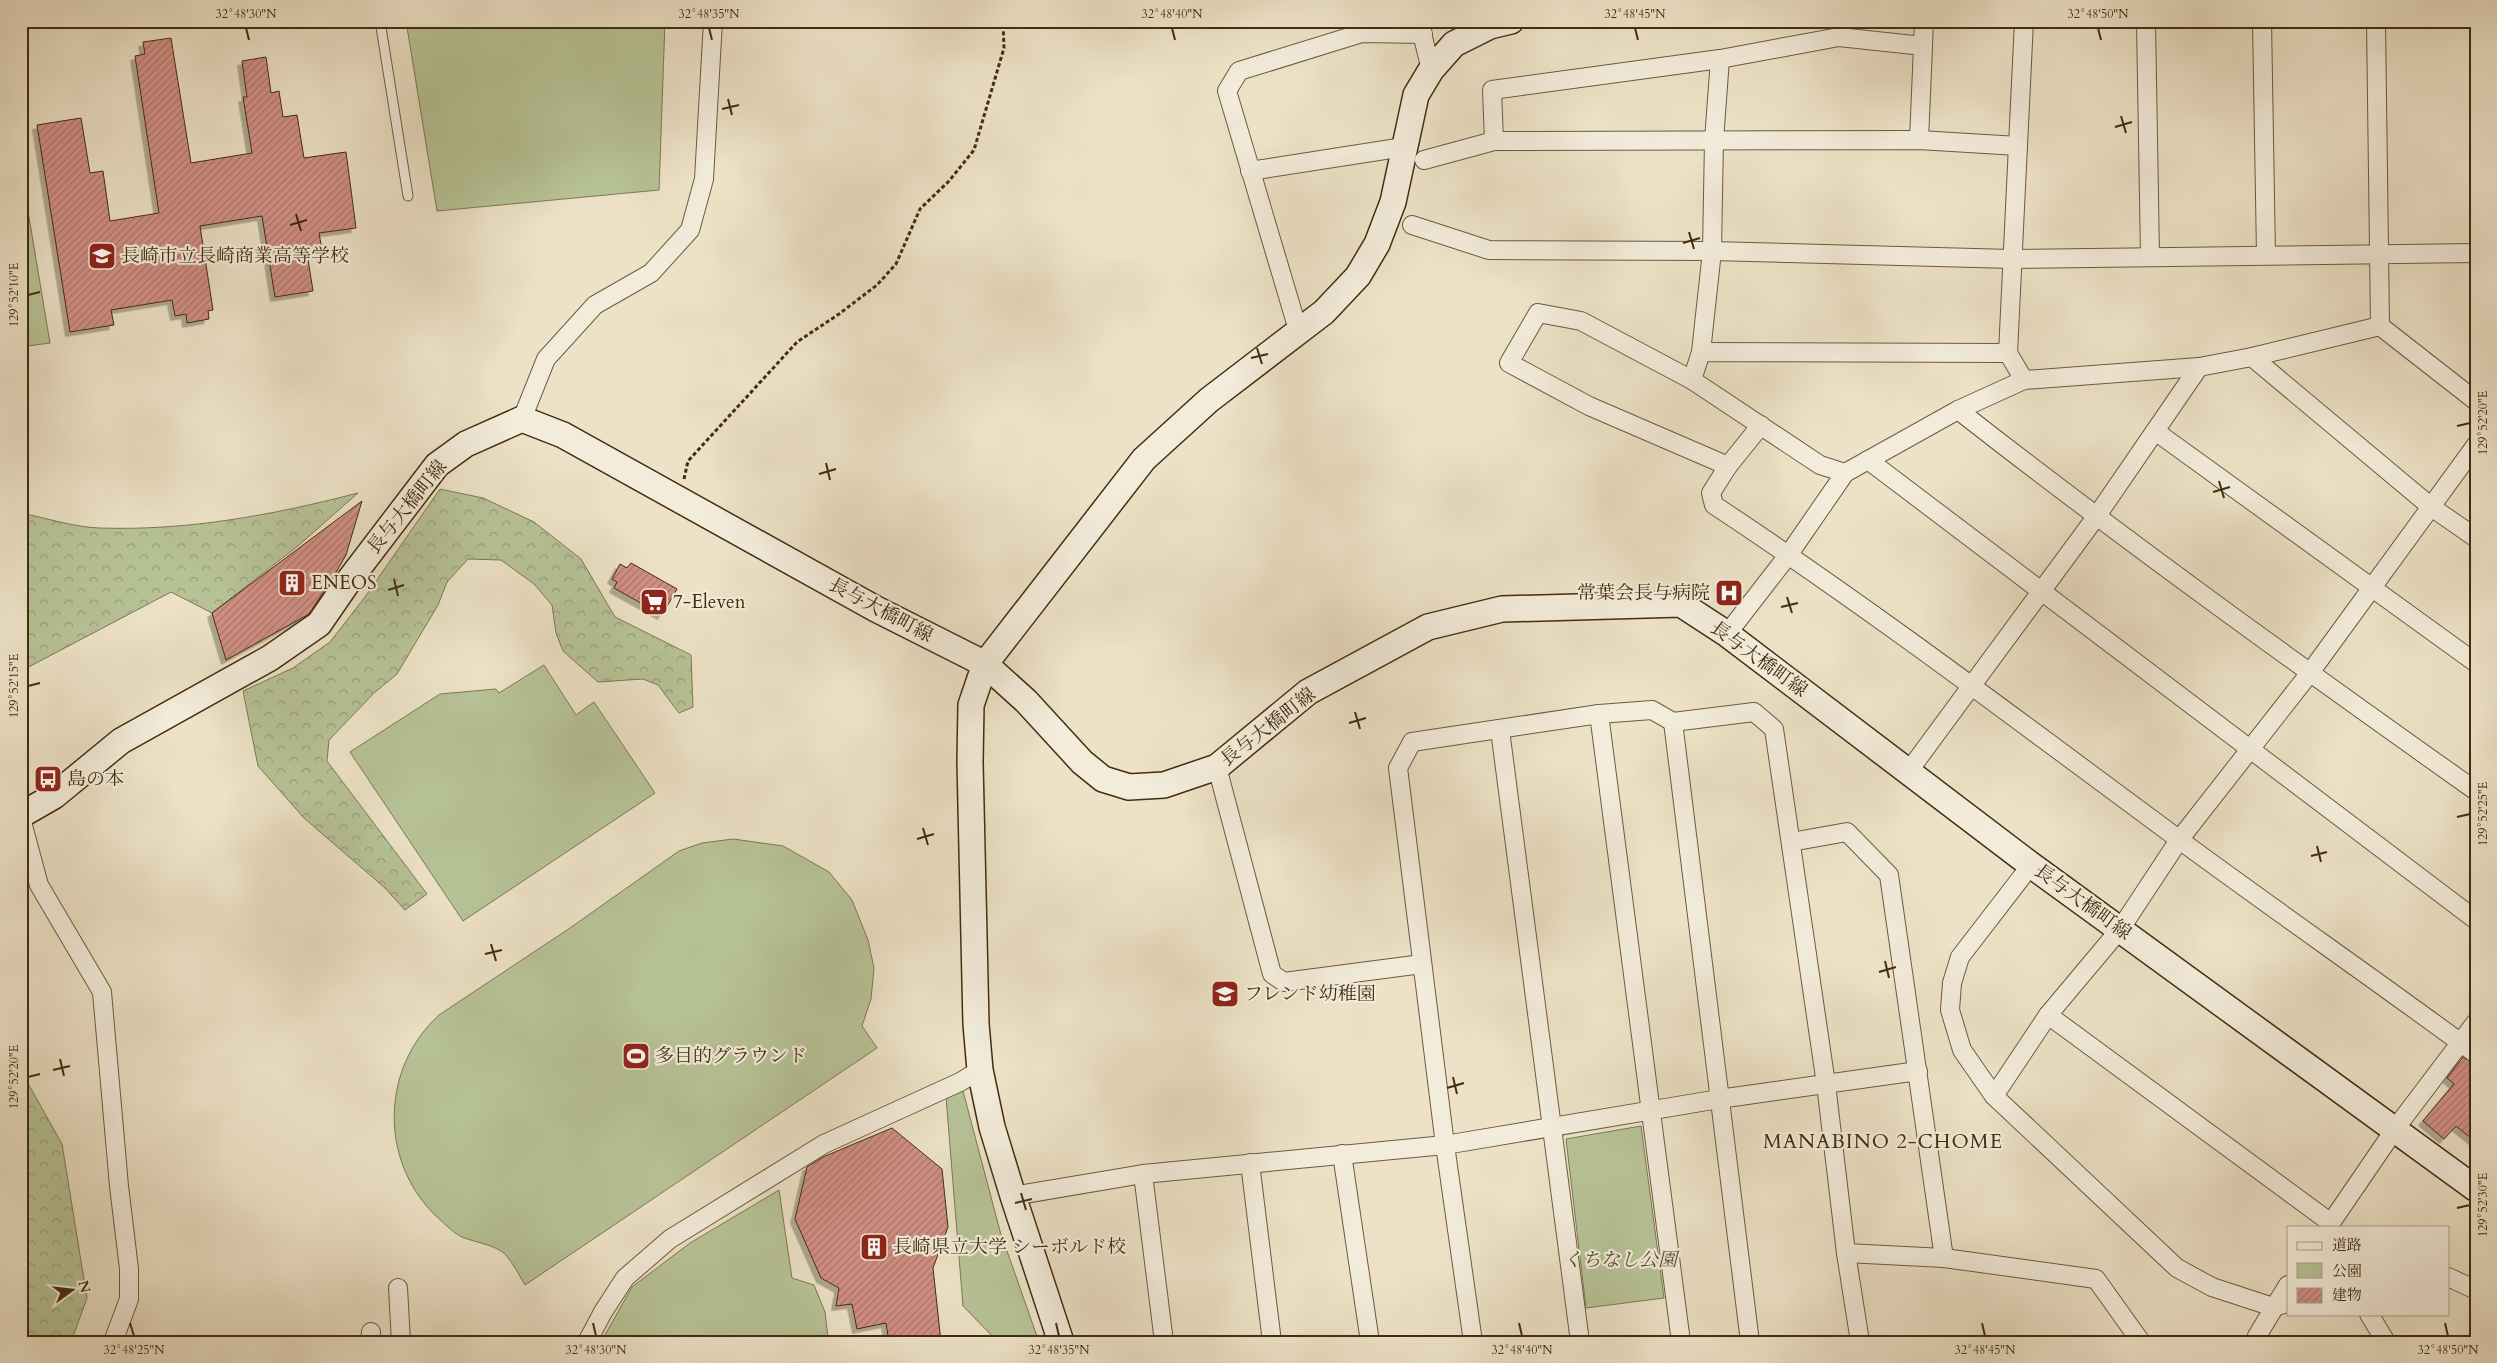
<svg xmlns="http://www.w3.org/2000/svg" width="2497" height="1363" viewBox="0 0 2497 1363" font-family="Cardo,'Noto Serif JP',serif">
<defs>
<pattern id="forest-crowns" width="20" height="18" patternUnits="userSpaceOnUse" patternTransform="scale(1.25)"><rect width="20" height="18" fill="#b7c397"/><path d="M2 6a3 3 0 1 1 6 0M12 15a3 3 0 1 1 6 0" fill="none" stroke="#969f7a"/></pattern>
<pattern id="building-hatch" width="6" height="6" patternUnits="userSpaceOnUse" patternTransform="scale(1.25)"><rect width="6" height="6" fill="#d29086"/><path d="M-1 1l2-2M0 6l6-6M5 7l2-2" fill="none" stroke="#ac766c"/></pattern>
<filter id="shadow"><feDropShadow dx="-4.5" dy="4.5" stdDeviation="0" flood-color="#0004"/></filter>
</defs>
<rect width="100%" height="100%" fill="#ede2c7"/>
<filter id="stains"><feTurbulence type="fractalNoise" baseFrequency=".004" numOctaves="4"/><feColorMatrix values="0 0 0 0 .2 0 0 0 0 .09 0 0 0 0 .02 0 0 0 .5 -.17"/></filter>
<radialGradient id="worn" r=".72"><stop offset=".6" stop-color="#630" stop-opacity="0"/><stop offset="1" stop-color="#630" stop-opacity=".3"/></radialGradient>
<g fill="url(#forest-crowns)" stroke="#7d7853">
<path d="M440,489L483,498L534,522L581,559L615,617L691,655L693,707L679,713L658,685L643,679L598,682L563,651L556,633L552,605L534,584L501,560L468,559L447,582L438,605L397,674L374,693L329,740L327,761L427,894L405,910L385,888L304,818L258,766L243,691L293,668L330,642L365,597Z"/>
<path d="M358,493L299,545L212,613L171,592L21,671V513C46,518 74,527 99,528C188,531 273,515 358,493Z"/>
<path d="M21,1071L62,1144L87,1298L71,1342H21Z"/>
</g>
<g fill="#b7c397" stroke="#7d7853">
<path d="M406,21H665L659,190L437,211Z"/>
<path d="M21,169L50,343L21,347Z"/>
<path d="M544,665L576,715L594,702L655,793L463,921L350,752L440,694L496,689L499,693Z"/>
<path d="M733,839L783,846L829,872L852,900L868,940L874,968L871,999L862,1026L877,1048L525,1285C520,1277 509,1255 501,1251C490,1244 474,1242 462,1237C453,1233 443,1222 435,1215C379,1160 381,1068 439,1015L570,928L679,851L702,843Z"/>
<path d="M963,1091L1000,1231L1039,1342H998L963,1306L946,1097Z"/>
<path d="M1641,1126L1664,1298L1586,1308L1566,1139Z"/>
<path d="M779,1190L792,1278L814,1285L825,1312L828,1338L824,1342H601L632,1287L690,1243Z"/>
</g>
<g fill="url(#building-hatch)" stroke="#432c0f" filter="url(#shadow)">
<path d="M171,38L191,163L252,153L243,97H247L242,61L266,57L271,93L279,91L283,117L297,115L304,158L346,152L356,228L319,233L322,250L307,253L313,291L275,297L262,216L200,226L213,310L208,311L209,319L187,323L186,314L175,316L172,300L111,310L114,325L70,332L37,125L81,118L90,173L103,171L110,221L159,213L135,56L145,54L143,42Z"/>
<path d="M362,501L346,555L334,576L309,614L226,660L212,613Z"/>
<path d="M631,563L677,589L662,615L614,588L617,582L612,579L620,564L627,568Z"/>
<path d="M2463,1057L2476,1064V1142L2456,1126L2444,1139L2423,1121L2454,1084L2447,1078Z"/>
<path d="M892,1128L942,1169L948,1227L933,1268L941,1342H889L886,1323L857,1329L852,1304L836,1306L839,1288L821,1278L795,1219L807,1167L823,1157Z"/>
</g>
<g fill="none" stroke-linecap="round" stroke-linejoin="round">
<defs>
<path id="lane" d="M380,21L408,196"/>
<g id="street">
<path d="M1419,21L1431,70"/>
<path d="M2024,21L2008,353L2024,380"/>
<path d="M2146,21L2150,256"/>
<path d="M2262,21L2266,255"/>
<path d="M1923,46L1924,21"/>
<path d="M1494,141L1492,90L1720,59L1839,37L1923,46L1919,140"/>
<path d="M1424,160L1494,141L1919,140L2018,146"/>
<path d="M1250,171L1404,147"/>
<path d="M1412,225L1489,250L1712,251L2012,259L2476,253"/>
<path d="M2380,326L2476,401"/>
<path d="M1298,330L1227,91L1239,71L1362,33L1423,34"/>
<path d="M1701,352L1712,251L1714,140L1720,59"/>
<path d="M2252,357L2430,506L2476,538"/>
<path d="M1692,380L1701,352L2008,353"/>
<path d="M1958,410C2127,542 2301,667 2476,791"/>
<path d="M522,419L546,359L595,305L651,273L690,230L704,179L713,21"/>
<path d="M1761,425L1728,466L1589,406L1509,363L1538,313L1581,321L1692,380L1820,465L1845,473"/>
<path d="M2155,431L2476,663"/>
<path d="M1868,460L2476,920"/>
<path d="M1728,466L1711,493L1714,505C1873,610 2024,725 2177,838C2276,911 2377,981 2476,1054"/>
<path d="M1727,634L1789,554L1845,473L1958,410L2024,380L2199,367L2252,357L2380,326L2376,21"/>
<path d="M1599,714L1681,1342"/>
<path d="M1673,722L1750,1342"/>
<path d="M1500,730L1580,1342"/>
<path d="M1217,767L1272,974L1284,982L1422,964"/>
<path d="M1908,772L2096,517L2199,367"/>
<path d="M21,818L39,885L102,992L119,1186L129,1269V1299L113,1342"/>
<path d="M1791,842L1847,832L1889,875L1944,1258"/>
<path d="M2031,865L1960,957L1952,983L1950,1010L1962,1050L1994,1096L2177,1268L2212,1287L2273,1307L2288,1303"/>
<path d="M2048,1015L2331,1223"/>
<path d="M1994,1096L2048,1015L2121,928L2179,840L2309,674L2476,445"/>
<path d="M1342,1154L1370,1342"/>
<path d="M1250,1163L1272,1342"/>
<path d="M1143,1174L1164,1342"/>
<path d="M1013,1196L1143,1174L1445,1145L1719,1099L1918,1071"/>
<path d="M2328,1227L2395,1129L2476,1022"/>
<path d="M1846,1253L1944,1258L2096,1279L2141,1342"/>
<path d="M2448,1277L2476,1290"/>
<path d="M398,1288L401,1342"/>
<path d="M2369,1314L2386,1342"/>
<path d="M370,1342L371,1332"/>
<path d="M587,1342L603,1312L625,1278L670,1239L824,1144L960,1082L980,1070"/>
<path d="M1473,1342L1445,1145L1398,768L1412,742L1599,714L1652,710L1673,722L1754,712L1774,729L1826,1084L1846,1253L1860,1342"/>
<path d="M2261,1342L2257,1336L2288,1285"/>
</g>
<g id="secondary">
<path d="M21,815L54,796L121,741L270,658L319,624L350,579L437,465L466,444L522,419L563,435L876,609L985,664L1026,701L1082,762L1103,779L1129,787L1164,785L1217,767L1308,692L1428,627L1502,609L1681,604L1727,634L2031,865L2476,1189"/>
<path d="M1061,1342L1013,1196L992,1127L980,1070L976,1024L970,762L971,705L985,664L1144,459L1209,400L1324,312L1358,276L1377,244L1393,202L1416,95L1431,70L1454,44L1490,26L1511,21"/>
</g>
</defs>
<use href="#lane" stroke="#6e5a3d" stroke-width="11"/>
<use href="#street" stroke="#6e5a3d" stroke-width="20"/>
<use href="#secondary" stroke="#432c0f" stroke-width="28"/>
<path stroke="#432c0f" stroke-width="3" stroke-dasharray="4 2.5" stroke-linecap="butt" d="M684,479L688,461L797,342L839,314L877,285L896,264L920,209L949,181L974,150L1004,48L1003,21"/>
<use href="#lane" stroke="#f3ecdb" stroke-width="9"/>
<use href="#street" stroke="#f3ecdb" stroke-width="18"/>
<use href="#secondary" stroke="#f3ecdb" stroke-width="25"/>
</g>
<path fill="none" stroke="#432c0f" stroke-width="2" d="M246,28L249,40M709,28L712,40M1172,28L1175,40M1635,28L1638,40M2098,28L2101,40M728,99L732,115M722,109L739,105M2121,116L2126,133M2115,127L2132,122M296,214L301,231M290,225L307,220M1689,232L1694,249M1683,243L1700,238M28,295L40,292M1257,348L1262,364M1251,358L1268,354M2457,426L2470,423M826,463L830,480M819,474L836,469M2219,481L2224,498M2213,492L2230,487M394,579L398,596M388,590L404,585M1787,597L1792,613M1781,607L1798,603M28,686L40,683M1355,712L1360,729M1349,723L1366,718M2457,817L2470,814M923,828L928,845M917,839L934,834M2317,846L2321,862M2311,856L2327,852M491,944L496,961M485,954L502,950M1885,961L1889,978M1879,972L1896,967M60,1059L64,1076M53,1070L70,1066M28,1077L40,1074M1453,1077L1457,1094M1447,1088L1464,1083M1021,1193L1026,1210M1015,1203L1032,1199M2457,1208L2470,1205M130,1323L134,1336M593,1323L596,1336M1056,1323L1059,1336M1519,1323L1522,1336M1982,1323L1985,1336M2445,1323L2448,1336"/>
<defs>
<symbol id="school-square" viewBox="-11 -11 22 22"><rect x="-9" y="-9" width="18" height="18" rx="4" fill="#8f2418" stroke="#f3ecdb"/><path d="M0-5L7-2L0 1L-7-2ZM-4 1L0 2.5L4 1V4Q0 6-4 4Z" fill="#fff"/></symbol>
<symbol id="building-square" viewBox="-11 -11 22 22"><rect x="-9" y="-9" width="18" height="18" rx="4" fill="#8f2418" stroke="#f3ecdb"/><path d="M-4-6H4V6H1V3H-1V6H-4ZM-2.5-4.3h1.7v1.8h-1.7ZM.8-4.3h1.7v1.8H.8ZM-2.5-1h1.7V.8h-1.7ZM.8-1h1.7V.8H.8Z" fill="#fff"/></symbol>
<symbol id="hospital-square" viewBox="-11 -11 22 22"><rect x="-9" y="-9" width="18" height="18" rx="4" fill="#8f2418" stroke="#f3ecdb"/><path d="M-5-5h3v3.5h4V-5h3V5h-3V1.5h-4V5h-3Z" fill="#fff"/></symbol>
<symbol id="supermarket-square" viewBox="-11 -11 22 22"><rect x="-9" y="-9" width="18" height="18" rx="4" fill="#8f2418" stroke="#f3ecdb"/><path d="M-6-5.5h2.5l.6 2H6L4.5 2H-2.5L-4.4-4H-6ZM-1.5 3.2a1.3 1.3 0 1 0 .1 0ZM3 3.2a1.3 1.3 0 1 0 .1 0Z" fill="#fff"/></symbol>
<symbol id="bus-square" viewBox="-11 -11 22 22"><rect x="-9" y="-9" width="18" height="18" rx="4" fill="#8f2418" stroke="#f3ecdb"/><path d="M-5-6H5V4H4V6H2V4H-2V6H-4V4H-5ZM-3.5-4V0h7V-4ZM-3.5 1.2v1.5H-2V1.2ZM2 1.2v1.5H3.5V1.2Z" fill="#fff"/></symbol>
<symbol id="stadium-square" viewBox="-11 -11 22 22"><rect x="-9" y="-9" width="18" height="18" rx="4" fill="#8f2418" stroke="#f3ecdb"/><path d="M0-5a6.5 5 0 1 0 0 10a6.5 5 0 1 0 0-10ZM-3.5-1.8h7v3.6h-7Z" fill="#fff"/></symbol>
</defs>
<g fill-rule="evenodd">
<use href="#school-square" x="86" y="240" width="32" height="32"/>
<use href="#building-square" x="276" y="567" width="32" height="32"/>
<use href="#hospital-square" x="1713" y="577" width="32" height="32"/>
<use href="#supermarket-square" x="638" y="586" width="32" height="32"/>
<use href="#bus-square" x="32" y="763" width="32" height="32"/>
<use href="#school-square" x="1209" y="978" width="32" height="32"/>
<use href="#stadium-square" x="620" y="1040" width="32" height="32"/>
<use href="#building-square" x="858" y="1231" width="32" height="32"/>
</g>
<g text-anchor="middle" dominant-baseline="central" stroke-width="4.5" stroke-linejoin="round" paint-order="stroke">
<g font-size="19" fill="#432c0f" stroke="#f3ecdb" text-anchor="start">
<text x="121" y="256">長崎市立長崎商業高等学校</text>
<text x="311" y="583">ENEOS</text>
<text x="1710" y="593" text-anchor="end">常葉会長与病院</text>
<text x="673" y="602">7-Eleven</text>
<text x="67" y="779">島の本</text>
<text x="1244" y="994">フレンド幼稚園</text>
<text x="655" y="1056">多目的グラウンド</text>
<text x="893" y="1247">長崎県立大学 シーボルド校</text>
</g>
<g font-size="19" fill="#432c0f" stroke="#f3ecdb">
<text transform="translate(407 507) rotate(-51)">長与大橋町線</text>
<text transform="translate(881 610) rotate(28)">長与大橋町線</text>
<text transform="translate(1759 659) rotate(36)">長与大橋町線</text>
<text transform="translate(1268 727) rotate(-38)">長与大橋町線</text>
<text transform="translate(2083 902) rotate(36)">長与大橋町線</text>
</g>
<g font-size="19" font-style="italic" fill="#5a4a2a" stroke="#f3ecdb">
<text x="1620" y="1260">くちなし公園</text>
</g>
<g font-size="20" letter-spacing="1" fill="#432c0f" stroke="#f3ecdb">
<text x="1883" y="1141">MANABINO 2-CHOME</text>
</g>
</g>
<rect width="2497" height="1363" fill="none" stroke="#ede2c7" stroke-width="55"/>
<rect x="2287" y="1226" width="162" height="90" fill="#f3ecdb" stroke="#ad9f89"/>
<rect x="2297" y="1242" width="25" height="8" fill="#f3ecdb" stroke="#ad9f89"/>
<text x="2332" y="1250" font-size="15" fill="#432c0f">道路</text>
<rect x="2297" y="1263" width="25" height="15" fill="#b7c397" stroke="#ad9f89"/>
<text x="2332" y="1276" font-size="15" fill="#432c0f">公園</text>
<rect x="2297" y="1288" width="25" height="15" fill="url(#building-hatch)" stroke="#ad9f89"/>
<text x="2332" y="1300" font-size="15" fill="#432c0f">建物</text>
<g transform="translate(72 1290) rotate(75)" stroke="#f3ecdb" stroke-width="4" paint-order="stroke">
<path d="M0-4L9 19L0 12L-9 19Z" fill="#432c0f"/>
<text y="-8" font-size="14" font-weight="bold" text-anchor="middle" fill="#432c0f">N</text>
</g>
<rect x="28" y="28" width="2442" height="1308" fill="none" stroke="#432c0f" stroke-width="2"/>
<g font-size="12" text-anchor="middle" fill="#432c0f">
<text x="246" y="18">32°48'30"N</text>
<text x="709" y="18">32°48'35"N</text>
<text x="1172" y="18">32°48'40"N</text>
<text x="1635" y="18">32°48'45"N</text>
<text x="2098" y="18">32°48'50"N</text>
<text transform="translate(14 295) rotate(-90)" y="4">129°52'10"E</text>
<text transform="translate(2483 423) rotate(-90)" y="4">129°52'20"E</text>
<text transform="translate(14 686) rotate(-90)" y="4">129°52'15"E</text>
<text transform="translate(2483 814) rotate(-90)" y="4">129°52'25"E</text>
<text transform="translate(14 1077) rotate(-90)" y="4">129°52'20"E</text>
<text transform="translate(2483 1205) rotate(-90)" y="4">129°52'30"E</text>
<text x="134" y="1354">32°48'25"N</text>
<text x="596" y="1354">32°48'30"N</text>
<text x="1059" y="1354">32°48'35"N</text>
<text x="1522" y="1354">32°48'40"N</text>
<text x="1985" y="1354">32°48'45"N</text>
<text x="2448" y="1354">32°48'50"N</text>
</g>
<rect width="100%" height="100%" filter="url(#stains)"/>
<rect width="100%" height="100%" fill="url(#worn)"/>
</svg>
